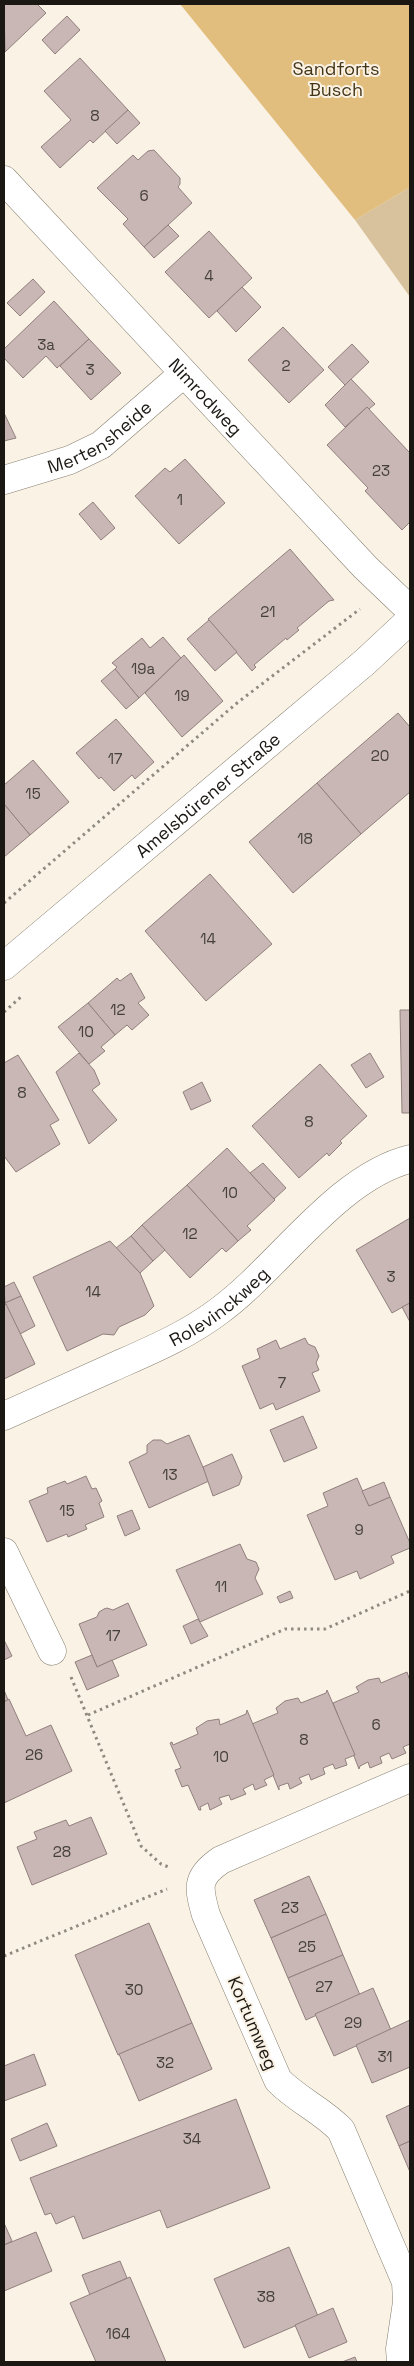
<svg xmlns="http://www.w3.org/2000/svg" width="414" height="2366" viewBox="0 0 414 2366" font-family="'Space Grotesk',sans-serif">
<rect width="100%" height="100%" fill="#faf2e4"/>
<path fill="#d8c29d" d="M410,187V297L355,220Z"/>
<path fill="#e2be7e" d="M180,4H410V187L355,220Z"/>
<g fill="#c8b7b4" stroke="#91807e">
<path d="M4,4H37L46,13L5,52Z"/>
<path d="M67,16L80,30L55,54L42,40Z"/>
<path d="M80,58L128,110L93,143L90,140L60,168L41,147L71,120L44,91Z"/>
<path d="M128,110L140,123L117,144L105,131Z"/>
<path d="M154,150L180,178V184L178,187L192,203L144,247L123,224L128,219L97,188L133,155L138,160L148,151Z"/>
<path d="M168,225L179,236L154,258L144,247Z"/>
<path d="M209,231L252,278L209,318L165,272Z"/>
<path d="M33,279L45,292L20,316L7,303Z"/>
<path d="M242,287L261,307L236,332L217,311Z"/>
<path d="M54,301L89,339L57,368L46,356L23,378L4,358V349Z"/>
<path d="M283,327L324,370L289,403L248,360Z"/>
<path d="M89,339L121,373L91,400L60,366Z"/>
<path d="M352,344L369,362L345,385L328,367Z"/>
<path d="M351,379L375,404L369,409L367,407L345,427L325,405Z"/>
<path d="M367,407L409,452L410,451V522L402,530L365,491L368,488L327,445Z"/>
<path d="M4,413L16,438L4,441Z"/>
<path d="M185,459L225,503L179,544L135,496L165,468L170,472Z"/>
<path d="M93,502L115,528L101,540L79,514Z"/>
<path d="M290,549L334,600L329,601L297,628L299,630L287,640L286,638L254,665L256,667L252,671L208,619Z"/>
<path d="M209,620L237,652L215,671L187,639Z"/>
<path d="M163,637L181,658L139,698L115,669L117,667L112,663L142,638L150,648Z"/>
<path d="M184,655L223,701L182,737L145,693Z"/>
<path d="M115,669L139,698L126,709L101,681Z"/>
<path d="M398,713L410,727V792L361,834L317,783Z"/>
<path d="M116,719L154,762L135,779L132,775L114,791L101,777L99,779L76,753Z"/>
<path d="M33,760L69,802L30,835L4,804V785Z"/>
<path d="M317,783L361,834L293,893L249,842Z"/>
<path d="M4,804L30,835L4,857Z"/>
<path d="M210,874L272,944L206,1001L145,931Z"/>
<path d="M131,973L145,998L138,1003L149,1015L132,1030L127,1025L115,1035L88,1003L117,978L120,981Z"/>
<path d="M88,1003L115,1035L101,1047L105,1051L89,1064L58,1027Z"/>
<path d="M400,1010H410V1113H402Z"/>
<path d="M79,1053L94,1070L100,1084L92,1090L117,1120L89,1144L56,1072Z"/>
<path d="M370,1053L384,1077L366,1088L351,1065Z"/>
<path d="M18,1055L59,1120L50,1125L60,1144L16,1172L4,1156V1063Z"/>
<path d="M320,1064L367,1116L340,1141L342,1143L329,1156L327,1153L299,1178L252,1126Z"/>
<path d="M202,1082L211,1101L191,1110L183,1092Z"/>
<path d="M227,1148L275,1200L247,1226L251,1230L238,1241L187,1185Z"/>
<path d="M263,1163L286,1188L274,1199L250,1173Z"/>
<path d="M187,1185L238,1241L226,1252L222,1248L190,1278L142,1225Z"/>
<path d="M410,1218V1303L392,1313L356,1250Z"/>
<path d="M142,1225L165,1250L153,1261L131,1236Z"/>
<path d="M131,1236L153,1261L140,1273L116,1248Z"/>
<path d="M110,1241L140,1273L154,1306L145,1315L119,1327L114,1335L103,1334L67,1351L33,1277Z"/>
<path d="M14,1282L21,1296L5,1303L4,1287Z"/>
<path d="M21,1296L35,1326L20,1334L5,1303Z"/>
<path d="M410,1303V1322L402,1307Z"/>
<path d="M6,1304L35,1364L4,1379V1306Z"/>
<path d="M305,1338L308,1344L315,1347L319,1356L316,1363L319,1370L312,1373L320,1391L276,1410L273,1403L260,1409L242,1366L260,1358L257,1349L276,1340L280,1349Z"/>
<path d="M303,1416L317,1448L284,1462L270,1430Z"/>
<path d="M189,1435L209,1481L149,1508L129,1462L147,1453V1445L153,1440H161L167,1444Z"/>
<path d="M232,1454L242,1477L239,1485L213,1496L203,1467Z"/>
<path d="M86,1476L92,1489L96,1488L102,1501L99,1503L104,1517L85,1525L87,1529L68,1537L67,1534L47,1542L29,1501L48,1493L47,1488L65,1481L67,1484Z"/>
<path d="M357,1478L369,1506L390,1497L410,1543V1548L391,1556L394,1563L360,1579L357,1571L335,1580L307,1515L328,1506L323,1493Z"/>
<path d="M384,1482L390,1497L369,1506L362,1491Z"/>
<path d="M132,1510L140,1529L125,1536L117,1516Z"/>
<path d="M240,1544L247,1559L256,1562L259,1569L255,1578L263,1594L200,1622L176,1570Z"/>
<path d="M290,1591L293,1598L280,1603L277,1597Z"/>
<path d="M128,1603L147,1645L97,1667L79,1624L97,1617L99,1612L104,1609L107,1608L113,1610Z"/>
<path d="M198,1619L208,1636L191,1644L183,1626Z"/>
<path d="M4,1640L12,1656L4,1660Z"/>
<path d="M92,1655L97,1667L112,1660L119,1676L87,1690L75,1662Z"/>
<path d="M407,1672L410,1681V1744L403,1747L406,1753L392,1759L389,1753L380,1757L382,1763L370,1768L368,1762L360,1766L359,1769L333,1703L359,1692L356,1687L368,1680L379,1678L381,1683Z"/>
<path d="M4,1690L8,1700L4,1702Z"/>
<path d="M327,1690L355,1755L345,1759L347,1765L335,1769L333,1764L323,1768L325,1774L311,1780L309,1774L299,1778L302,1783L290,1789L288,1783L279,1786V1790L252,1724L278,1713L276,1708L285,1701L298,1698L301,1703L326,1693Z"/>
<path d="M9,1699L26,1736L51,1725L72,1771L4,1803V1702Z"/>
<path d="M247,1710L274,1775L264,1780L267,1785L255,1790L253,1784L243,1789L246,1794L231,1800L229,1795L219,1798L222,1804L210,1810L208,1803L200,1807L201,1810H199L188,1785L182,1787L175,1770L181,1768L170,1743L172,1742L173,1745L198,1734L196,1728L207,1721L219,1719L220,1725L246,1714Z"/>
<path d="M91,1817L107,1854L32,1885L17,1847L37,1839L34,1832L66,1820L69,1826Z"/>
<path d="M309,1876L326,1914L271,1938L254,1900Z"/>
<path d="M326,1914L343,1955L288,1978L271,1938Z"/>
<path d="M149,1923L192,2023L118,2055L75,1955Z"/>
<path d="M343,1955L360,1995L306,2020L288,1978Z"/>
<path d="M373,1988L391,2030L334,2056L315,2014Z"/>
<path d="M410,2020V2067L372,2083L356,2045Z"/>
<path d="M192,2023L212,2069L139,2101L119,2054Z"/>
<path d="M34,2054L46,2085L4,2101V2066Z"/>
<path d="M236,2099L270,2188L167,2228L160,2210L83,2239L74,2216L56,2224L51,2213L45,2215L30,2178Z"/>
<path d="M410,2105V2141L399,2146L386,2116Z"/>
<path d="M47,2123L57,2146L20,2161L11,2139Z"/>
<path d="M410,2141V2172L399,2146Z"/>
<path d="M4,2223L12,2241L4,2245Z"/>
<path d="M36,2232L52,2271L4,2291V2245Z"/>
<path d="M289,2247L318,2316L244,2348L214,2279Z"/>
<path d="M120,2261L127,2278L90,2295L82,2275Z"/>
<path d="M130,2277L166,2362H96L70,2303Z"/>
<path d="M333,2308L347,2342L309,2358L295,2325Z"/>
<path d="M355,2357L357,2362H342Z"/>
</g>
<g fill="none" stroke-linecap="round" stroke-linejoin="round">
<defs>
<g id="street">
<path id="s1" d="M4,180L365,567L410,610"/>
<path id="s2" d="M4,480L70,460L101,445L183,374"/>
<path id="s3" d="M4,1416C40,1400 76,1384 111,1368C149,1351 186,1336 219,1311C278,1268 337,1177 410,1159"/>
<path d="M4,1552L52,1651"/>
<path d="M401,2362L400,2349L407,2302L406,2282L341,2130C322,2110 297,2100 278,2080L206,1915C198,1887 196,1877 221,1860L410,1778"/>
</g>
<g id="secondary">
<path id="s4" d="M4,966L365,662L410,620"/>
</g>
</defs>
<use href="#street" stroke="#878073" stroke-width="29"/>
<use href="#secondary" stroke="#878073" stroke-width="29"/>
<g stroke="#8f8a80" stroke-width="3" stroke-dasharray="2.5 4" stroke-linecap="butt">
<path d="M4,903L237,703L360,609"/>
<path d="M4,1012L22,996"/>
<path d="M71,1677L141,1846L161,1864L171,1868"/>
<path d="M88,1715L285,1629H325L410,1591"/>
<path d="M4,1956L167,1889"/>
</g>
<use href="#street" stroke="#fff" stroke-width="28"/>
<use href="#secondary" stroke="#fff" stroke-width="28"/>
</g>
<g text-anchor="middle" dominant-baseline="central" stroke-width="4" stroke-linejoin="round" paint-order="stroke">
<g font-size="15" fill="#46403b">
<text x="95" y="115">8</text>
<text x="144" y="195">6</text>
<text x="209" y="275">4</text>
<text x="46" y="344">3a</text>
<text x="286" y="365">2</text>
<text x="90" y="369">3</text>
<text x="381" y="470">23</text>
<text x="180" y="499">1</text>
<text x="268" y="611">21</text>
<text x="143" y="668">19a</text>
<text x="182" y="695">19</text>
<text x="380" y="755">20</text>
<text x="115" y="758">17</text>
<text x="33" y="793">15</text>
<text x="305" y="838">18</text>
<text x="208" y="938">14</text>
<text x="118" y="1009">12</text>
<text x="86" y="1031">10</text>
<text x="22" y="1092">8</text>
<text x="309" y="1121">8</text>
<text x="230" y="1192">10</text>
<text x="190" y="1233">12</text>
<text x="391" y="1276">3</text>
<text x="93" y="1291">14</text>
<text x="282" y="1382">7</text>
<text x="170" y="1474">13</text>
<text x="67" y="1510">15</text>
<text x="359" y="1529">9</text>
<text x="221" y="1586">11</text>
<text x="113" y="1635">17</text>
<text x="376" y="1724">6</text>
<text x="304" y="1739">8</text>
<text x="34" y="1754">26</text>
<text x="221" y="1756">10</text>
<text x="62" y="1851">28</text>
<text x="290" y="1907">23</text>
<text x="307" y="1946">25</text>
<text x="324" y="1986">27</text>
<text x="134" y="1989">30</text>
<text x="353" y="2022">29</text>
<text x="385" y="2056">31</text>
<text x="165" y="2062">32</text>
<text x="192" y="2138">34</text>
<text x="266" y="2296">38</text>
<text x="118" y="2333">164</text>
</g>
<g font-size="18" fill="#443518" stroke="#faf2e4">
<text x="336" y="68">Sandforts<tspan x="336" dy="21">Busch</tspan></text>
</g>
<g font-size="18" fill="#1b1813" stroke="#faf2e4">
<text stroke="none"><textPath href="#s1" startOffset="296">Nimrodweg</textPath></text>
<text stroke="none"><textPath href="#s2" startOffset="106">Mertensheide</textPath></text>
<text stroke="none"><textPath href="#s4" startOffset="266">Amelsbürener Straße</textPath></text>
<text stroke="none"><textPath href="#s3" startOffset="242">Rolevinckweg</textPath></text>
<text transform="translate(253 2023) rotate(67)">Kortumweg</text>
</g>
</g>
<rect width="414" height="2366" fill="none" stroke="#1b1813" stroke-width="10"/>
</svg>
